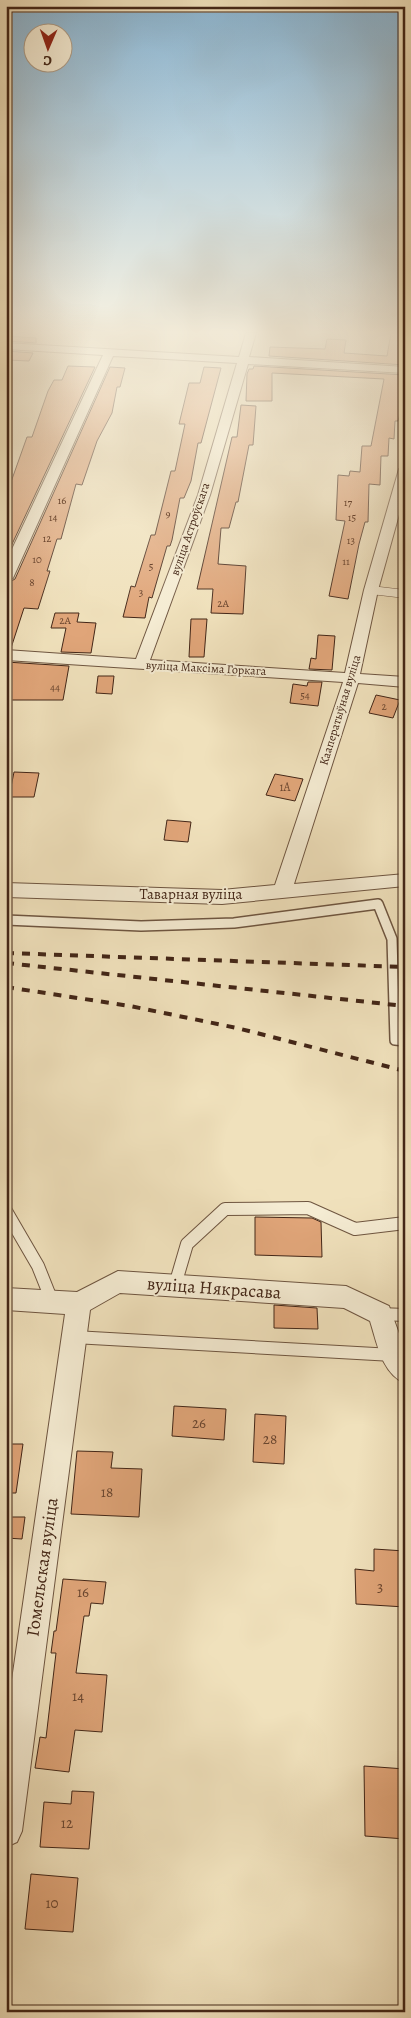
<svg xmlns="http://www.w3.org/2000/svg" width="411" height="2018" viewBox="0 0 411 2018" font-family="Alegreya,serif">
<rect width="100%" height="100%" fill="#f0e1bc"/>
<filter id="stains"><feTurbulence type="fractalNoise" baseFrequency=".004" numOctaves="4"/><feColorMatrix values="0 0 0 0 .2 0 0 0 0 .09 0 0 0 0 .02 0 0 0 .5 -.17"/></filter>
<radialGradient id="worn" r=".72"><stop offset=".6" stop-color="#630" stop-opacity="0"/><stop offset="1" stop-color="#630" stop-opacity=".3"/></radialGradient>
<g fill="#e0a579" stroke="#432617">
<path d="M391,333H405V365L269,356L270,347L325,349L327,339L346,340L344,353L387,356Z"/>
<path d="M6,336L36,338V343L6,341Z"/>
<path d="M6,351L33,353L29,361L6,360Z"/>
<path d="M68,366L95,367L6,557V496L27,437H32L48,391L54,380H62Z"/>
<path d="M254,366L405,375L402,405L398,421H395L394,439L389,438L388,456H381L380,485L369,484L368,522H365L359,544L348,599L329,596L345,521L336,520L338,475L349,476L350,471L360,472L362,446H371L384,379L272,373V401H246L247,374L249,369H253Z"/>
<path d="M110,367L125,368L120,387H117L112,413L97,441L82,485L76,484L61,539H57L47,571H50L38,609L24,608L11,648H6V584L15,579Z"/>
<path d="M204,367L221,368L201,443H198L191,481L184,498H180L172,540L170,546H167L152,598L149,597L145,618L123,617L131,586L135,587L151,535H155L171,471H175L185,424H179L189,383H200Z"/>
<path d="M241,405L256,406L253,445H249L238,502H236L229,528H221L218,564L246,566L243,614L211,613L213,589H197L232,437H237Z"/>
<path d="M55,613H79L77,622L96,623L91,653L61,652L66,628H51Z"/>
<path d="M191,619H207L204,657H189Z"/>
<path d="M318,635L335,636L332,670L309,669L311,658L316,659Z"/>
<path d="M6,662L69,666L63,700H6Z"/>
<path d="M98,676H114L112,694L96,693Z"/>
<path d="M308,682H322L318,706L290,703L293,684L307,686Z"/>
<path d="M376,695L400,700L393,718L369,713Z"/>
<path d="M14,772L39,773L34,797H9Z"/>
<path d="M275,774L303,779L295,801L266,795Z"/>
<path d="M167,820L191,822L188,842L164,840Z"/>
<path d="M255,1217L312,1218L321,1222L322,1257L255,1255Z"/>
<path d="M274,1305L317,1308L318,1329L274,1328Z"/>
<path d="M174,1406L226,1409L224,1440L172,1436Z"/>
<path d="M255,1414L286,1416L284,1464L253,1462Z"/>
<path d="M6,1444H23L16,1493H6Z"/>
<path d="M77,1451L113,1452L111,1468L142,1469L139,1517L71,1514Z"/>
<path d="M6,1517H25L22,1539L6,1538Z"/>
<path d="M374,1549L405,1551V1607L356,1604L355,1569L374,1571Z"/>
<path d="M63,1579L106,1582L103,1604L91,1603L89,1616H84L76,1673L107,1675L102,1732L75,1730L69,1772L35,1768L40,1737L46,1738L56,1653H51L54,1631H56Z"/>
<path d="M364,1766L405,1769V1839L365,1836Z"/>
<path d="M72,1791L94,1792L89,1849L40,1847L44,1802L71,1804Z"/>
<path d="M31,1874L78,1878L73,1932L25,1929Z"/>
</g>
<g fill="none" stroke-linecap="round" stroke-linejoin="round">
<defs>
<path id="service-far2" d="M371,590L405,594"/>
<path id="service-far1" d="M6,920L141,926L234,923L378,904L392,939L395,1040L405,1041"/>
<g id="service">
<path d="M6,1211L38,1266L52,1301"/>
<path d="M175,1285L187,1244L225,1209L308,1208L355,1229L405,1223"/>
<path d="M380,1314L405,1315"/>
<path d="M74,1337L393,1355"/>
</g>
<g id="minor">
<path d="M246,333H256L249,357L405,367V373L248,364L210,495L150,660L345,673L364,590L399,469L405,465V493L378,590L360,674L405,677V687L358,683L294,884L405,874V886L222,904L6,897V883L222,890L275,885L343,682L6,660V650L136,659L198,495L237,363L113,356L13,578L6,582V562L103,355L6,349V343L239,357Z"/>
<path d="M118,1271L346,1286L389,1306L405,1350V1383C382,1374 377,1343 370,1321L344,1308L120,1293L90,1310L22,1831L17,1842L6,1847V1721L65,1314L6,1310V1288L77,1292Z"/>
</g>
</defs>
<use href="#service-far2" stroke="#6e5540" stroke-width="9"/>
<use href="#service-far1" stroke="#6e5540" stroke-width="12"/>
<use href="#service" stroke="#6e5540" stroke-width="14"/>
<use href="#minor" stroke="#6e5540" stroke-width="2"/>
<use href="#service-far2" stroke="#f5ecd3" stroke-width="8"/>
<use href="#service-far1" stroke="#f5ecd3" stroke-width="9"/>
<use href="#service" stroke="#f5ecd3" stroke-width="12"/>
<use href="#minor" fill="#f5ecd3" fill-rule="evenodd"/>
<g stroke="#432617" stroke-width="4" stroke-dasharray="8 8" stroke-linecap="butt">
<path d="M6,953L405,967"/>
<path d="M6,963L405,1006"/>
<path d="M6,987L130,1006L237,1028L405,1071"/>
</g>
</g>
<linearGradient id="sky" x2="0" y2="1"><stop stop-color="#8ab7d6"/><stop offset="0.54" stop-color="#f8f2e1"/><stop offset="1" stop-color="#f8f2e1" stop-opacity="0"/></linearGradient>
<rect width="411" height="615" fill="url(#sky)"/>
<g text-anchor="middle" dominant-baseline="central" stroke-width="4" stroke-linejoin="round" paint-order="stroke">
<g font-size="11" fill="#6a4630">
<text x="62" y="500">16</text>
<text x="348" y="502">17</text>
<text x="168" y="513">9</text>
<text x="53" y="517">14</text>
<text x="352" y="517">15</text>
<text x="47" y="538">12</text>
<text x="351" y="540">13</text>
<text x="37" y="559">10</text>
<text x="346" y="561">11</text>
<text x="151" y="566">5</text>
<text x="32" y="582">8</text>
<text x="141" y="592">3</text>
<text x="223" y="603">2А</text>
<text x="65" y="620">2А</text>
<text x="55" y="687">44</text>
<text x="305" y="695">54</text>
<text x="384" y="706">2</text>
</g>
<g font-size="12" fill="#432617" stroke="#f5ecd3">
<text transform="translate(190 529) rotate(-71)">вуліца Астроўскага</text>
<text transform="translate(206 668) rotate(3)">вуліца Максіма Горкага</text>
<text transform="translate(340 710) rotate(-73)">Кааператыўная вуліца</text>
</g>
<g font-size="12" fill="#6a4630">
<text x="285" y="787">1А</text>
</g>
<g font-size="15" fill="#432617" stroke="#f5ecd3">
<text x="191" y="894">Таварная вуліца</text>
</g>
<g font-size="15" fill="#6a4630">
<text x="199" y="1423">26</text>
<text x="270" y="1439">28</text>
<text x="107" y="1492">18</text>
<text x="380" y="1587">3</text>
<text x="83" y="1592">16</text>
<text x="78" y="1696">14</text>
<text x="67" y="1823">12</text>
<text x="52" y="1903">10</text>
</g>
<g font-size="18" fill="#432617" stroke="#f5ecd3">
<text transform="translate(214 1288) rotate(4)">вуліца Някрасава</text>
<text transform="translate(42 1567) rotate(-82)">Гомельская вуліца</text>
</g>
</g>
<rect width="411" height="2018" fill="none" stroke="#f0e1bc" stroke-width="25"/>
<rect x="8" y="8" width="396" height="2003" fill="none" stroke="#432617" stroke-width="2.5"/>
<rect x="12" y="12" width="386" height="1993" fill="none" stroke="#432617"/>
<g transform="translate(48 48) rotate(182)"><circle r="24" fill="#f5ecd3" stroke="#ae9d88"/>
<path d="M0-4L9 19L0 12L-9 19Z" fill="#8f2418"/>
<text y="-8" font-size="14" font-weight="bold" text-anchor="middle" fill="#432617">С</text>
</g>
<rect width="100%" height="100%" filter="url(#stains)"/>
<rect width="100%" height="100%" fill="url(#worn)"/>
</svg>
